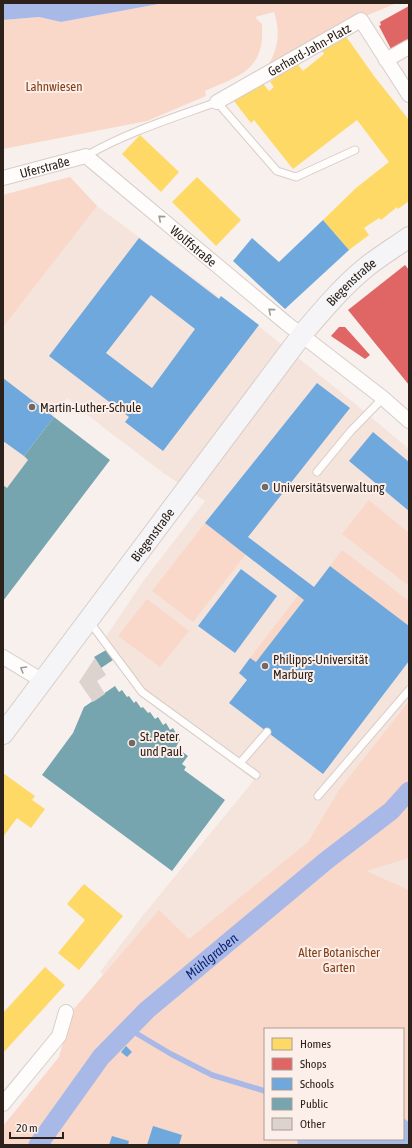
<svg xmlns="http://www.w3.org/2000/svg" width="412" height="1148" viewBox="0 0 412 1148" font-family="'Asap Condensed',sans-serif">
<rect width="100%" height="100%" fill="#f8f0ed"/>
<path fill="#f5e4dc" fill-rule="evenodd" d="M70,177L97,206L261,328L353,402L409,449V1145H55L155,1015L100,972L144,914L254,780L139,695L105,638L144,580L205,501L162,472L99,424L67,398L24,456L28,460L7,488L3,485V195ZM265,1029H403V1139H265Z"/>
<g fill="#f9d8c9" fill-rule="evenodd">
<path d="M164,3H397L363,17L264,71C278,53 281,33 274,12L255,17L262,24C265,70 241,75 205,91L206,96L147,121L3,149V20L39,17L61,22Z"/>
<path d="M70,177L97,206L3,327V195Z"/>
<path d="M369,500L409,533V586L342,534Z"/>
<path d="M205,523L246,554L193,622L152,591Z"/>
<path d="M342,550L409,601V626L330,566Z"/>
<path d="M299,594L304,600L256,662L250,658Z"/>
<path d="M147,599L189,631L160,667L118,636Z"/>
<path d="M409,701V858L366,871L409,890V1145H3V1126L59,1057L72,1011L159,910L189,939L308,842L339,790ZM265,1029H403V1139H265Z"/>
</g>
<g fill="#a8b9e8">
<path d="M3,3H164L61,22L39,17L3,20Z"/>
<path d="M403,1118L409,1122V1145H298L297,1139H403Z"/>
</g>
<g fill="#ffd966">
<path d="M345,35L374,76L409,120V201L398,209L397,207L381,220L379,218L364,228L369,235L349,250L323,220L356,188L389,162L357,120L293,169L254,120L251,123L234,101L261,81L269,91L274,87L270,82L296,62L303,71L324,54L322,51Z"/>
<path d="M140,135L179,172L161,192L122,154Z"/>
<path d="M197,177L241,220L216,246L172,202Z"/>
<path d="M3,773L35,796L32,800L45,809L31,828L17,818L3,837Z"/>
<path d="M84,884L123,916L79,970L58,953L85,920L67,904Z"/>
<path d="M45,967L65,985L3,1053V1013Z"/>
</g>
<g fill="#e06666">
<path d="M409,6V42L392,51L379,26L381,25L380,22Z"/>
<path d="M405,265L409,270V385L348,310Z"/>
<path d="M339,327H345L370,355L365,359L331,336Z"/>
</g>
<g fill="#6fa8dc" fill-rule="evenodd">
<path d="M323,220L349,250L285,309L233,261L252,238L279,262Z"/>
<path d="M139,238L219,299L221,296L259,325L163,451L125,422L129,417L49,356ZM151,295L195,329L152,388L106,353Z"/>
<path d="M3,378L54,417L24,456L3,441Z"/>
<path d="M317,383L350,408L248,537L314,587L330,566L409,626V661L323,774L229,703L247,680L239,673L250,658L256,662L304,600L205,523Z"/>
<path d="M373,432L409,462V511L349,461Z"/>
<path d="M241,569L277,596L235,653L198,626Z"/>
<path d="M126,1046L132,1052L127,1057L121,1052Z"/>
<path d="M153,1126L182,1135L179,1145H147Z"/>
<path d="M112,1136L129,1141L128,1145H109Z"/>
</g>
<g fill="#76a5af">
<path d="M54,417L110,460L3,601V485L7,488L28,460L24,456Z"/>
<path d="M106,650L113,660L101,668L94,657Z"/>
<path d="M115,686L119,692L122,690L127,697L129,696L134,703L136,701L141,708L143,707L148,713L150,712L155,719L158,717L163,725L166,723L170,730L173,728L180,740L176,747L188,756L182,764L186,767L184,770L225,800L172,871L42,775L73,733L84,707Z"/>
</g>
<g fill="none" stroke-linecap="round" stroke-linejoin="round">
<path stroke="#a8b9e8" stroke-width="5.5" d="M129,1029L171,1054L212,1075L265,1091"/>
<path stroke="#a8b9e8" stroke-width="19" id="s1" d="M38,1145L101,1057L147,1010L327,860L391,811L409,791"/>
</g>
<path fill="#dcd2ce" d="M95,658L106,675L97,681L105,694L93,702L79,682Z"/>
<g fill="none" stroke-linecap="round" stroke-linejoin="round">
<defs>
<g id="lane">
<path d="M86,156C127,132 173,118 217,102L277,171L296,177L355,150"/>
<path d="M317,472L350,432L383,398"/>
<path d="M89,621L142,692L256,775"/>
<path d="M240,763L267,732"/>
<path d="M318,796L409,690"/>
</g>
<g id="street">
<path d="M386,60L409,47"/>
<path id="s2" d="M217,102L361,20L409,95"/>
<path id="s3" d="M3,178L86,156L286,323L383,398L409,421"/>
<path d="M3,657L43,681"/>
<path d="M3,1104L59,1036L66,1012"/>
</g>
<g id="secondary">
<path id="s4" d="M3,734L304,332C323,310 341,288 364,269C378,257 394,248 409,237"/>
</g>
</defs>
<use href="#lane" stroke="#d7cdc9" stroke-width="9"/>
<use href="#street" stroke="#d7cdc9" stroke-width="16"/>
<use href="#secondary" stroke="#d7cdc9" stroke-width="22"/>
<use href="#lane" stroke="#fefdfc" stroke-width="7"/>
<use href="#street" stroke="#fefdfc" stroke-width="14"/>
<use href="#secondary" stroke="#f5f5f7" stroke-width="20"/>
</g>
<defs><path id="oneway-chevron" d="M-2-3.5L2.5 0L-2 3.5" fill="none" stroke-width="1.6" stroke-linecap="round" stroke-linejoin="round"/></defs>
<g stroke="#a09a97">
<use href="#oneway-chevron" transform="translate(161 218) rotate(-140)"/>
<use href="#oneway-chevron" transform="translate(271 311) rotate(-140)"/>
<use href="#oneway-chevron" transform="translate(23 669) rotate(-149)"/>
</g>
<g fill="#736964" stroke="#fcefe9" stroke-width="1.5">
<circle cx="32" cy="407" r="4"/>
<circle cx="265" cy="487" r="4"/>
<circle cx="265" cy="666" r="4"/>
<circle cx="132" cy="743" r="4"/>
</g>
<g text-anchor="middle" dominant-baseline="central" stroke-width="4" stroke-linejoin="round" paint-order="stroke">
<g font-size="13" fill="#2c211b" stroke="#fcefe9">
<text stroke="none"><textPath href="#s2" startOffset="106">Gerhard-Jahn-Platz</textPath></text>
<text stroke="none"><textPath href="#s3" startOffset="43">Uferstraße</textPath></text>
<text stroke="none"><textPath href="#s3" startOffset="226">Wolffstraße</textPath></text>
<text stroke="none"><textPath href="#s4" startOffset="571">Biegenstraße</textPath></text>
<text stroke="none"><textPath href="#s4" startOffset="249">Biegenstraße</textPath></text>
</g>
<g font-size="13" fill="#833d16" stroke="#fcefe9">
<text x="54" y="86">Lahnwiesen</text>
<text x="339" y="952">Alter Botanischer<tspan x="339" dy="15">Garten</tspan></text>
</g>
<g font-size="13" fill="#2c211b" stroke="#fcefe9" text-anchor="start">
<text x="40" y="407">Martin-Luther-Schule</text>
<text x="273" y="487">Universitätsverwaltung</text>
<text x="273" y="659">Philipps-Universität<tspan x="273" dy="15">Marburg</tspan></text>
<text x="140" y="736">St. Peter<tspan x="140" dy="15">und Paul</tspan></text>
</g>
<g font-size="14" font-style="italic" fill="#132674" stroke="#fcefe9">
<text stroke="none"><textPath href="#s1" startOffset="258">Mühlgraben</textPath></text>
</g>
</g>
<rect width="412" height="1148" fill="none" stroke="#2c211b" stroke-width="8"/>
<rect x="264" y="1028" width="140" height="112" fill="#fcefe9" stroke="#a99d97"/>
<rect x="272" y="1038" width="20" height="12" fill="#ffd966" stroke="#a99d97"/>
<text x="300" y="1048" font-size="12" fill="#2c211b">Homes</text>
<rect x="272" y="1058" width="20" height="12" fill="#e06666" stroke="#a99d97"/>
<text x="300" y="1068" font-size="12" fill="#2c211b">Shops</text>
<rect x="272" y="1078" width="20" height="12" fill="#6fa8dc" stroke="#a99d97"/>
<text x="300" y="1088" font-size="12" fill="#2c211b">Schools</text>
<rect x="272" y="1098" width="20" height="12" fill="#76a5af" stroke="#a99d97"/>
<text x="300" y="1108" font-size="12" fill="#2c211b">Public</text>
<rect x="272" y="1118" width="20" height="12" fill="#dcd2ce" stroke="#a99d97"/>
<text x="300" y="1128" font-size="12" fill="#2c211b">Other</text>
<path d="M10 1132v6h53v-6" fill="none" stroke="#2c211b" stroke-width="2"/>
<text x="16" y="1132" font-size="12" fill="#2c211b" stroke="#fcefe9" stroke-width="3" paint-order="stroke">20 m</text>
</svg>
